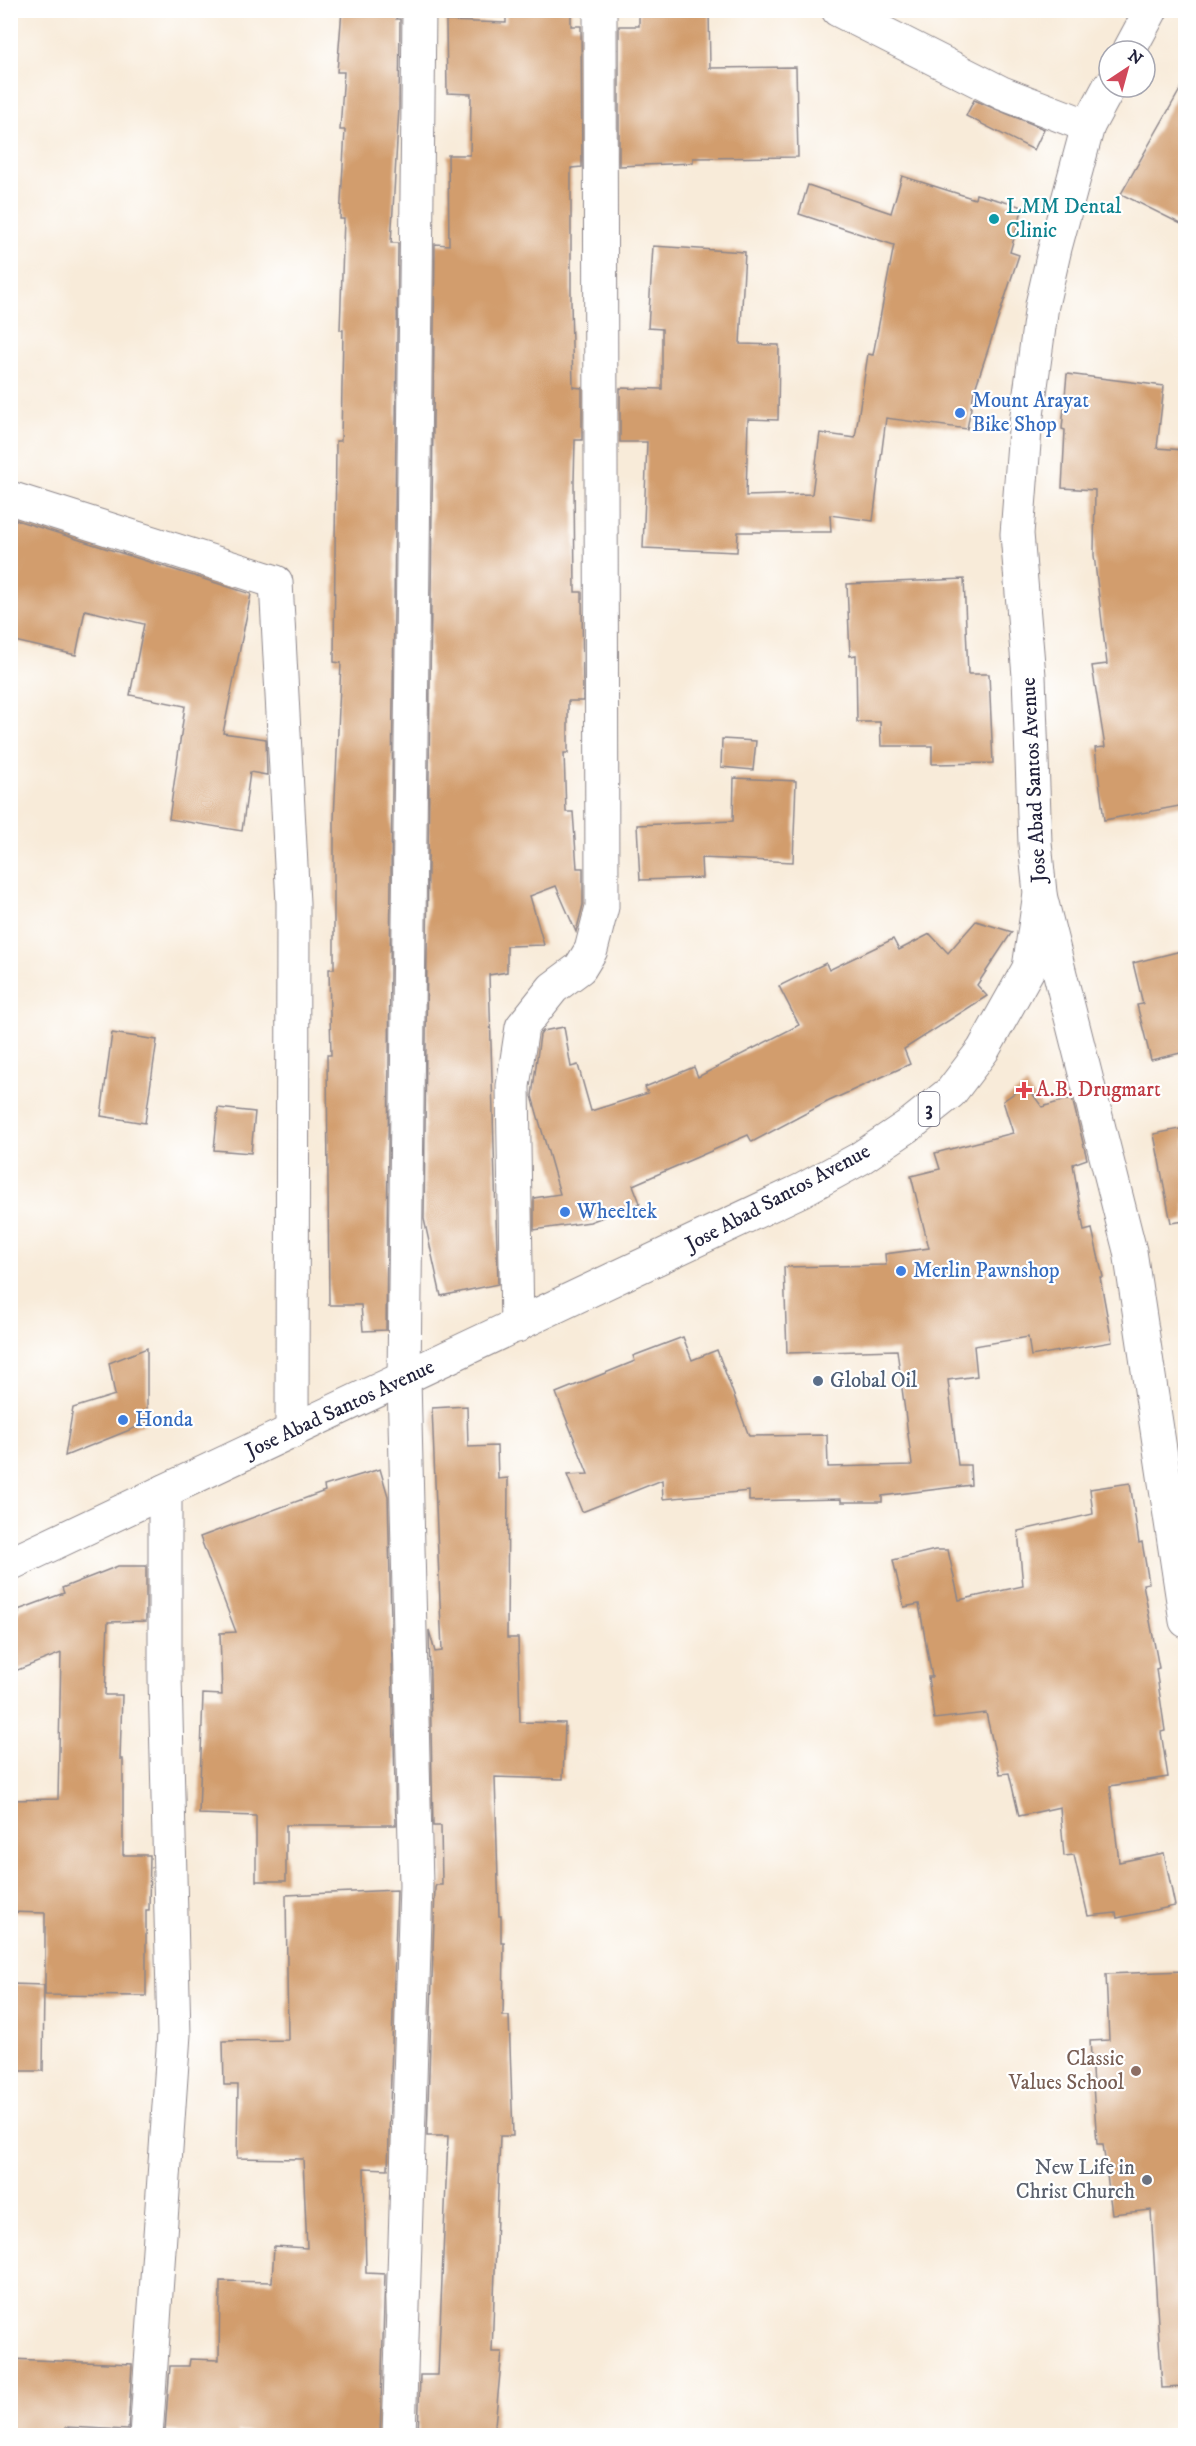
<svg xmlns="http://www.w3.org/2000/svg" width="1196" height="2446" viewBox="0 0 1196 2446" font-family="'IM FELL DW Pica',serif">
<rect width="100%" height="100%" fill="#fff"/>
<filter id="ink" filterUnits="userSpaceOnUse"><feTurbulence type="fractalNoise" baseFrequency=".0167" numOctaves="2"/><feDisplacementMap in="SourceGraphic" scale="12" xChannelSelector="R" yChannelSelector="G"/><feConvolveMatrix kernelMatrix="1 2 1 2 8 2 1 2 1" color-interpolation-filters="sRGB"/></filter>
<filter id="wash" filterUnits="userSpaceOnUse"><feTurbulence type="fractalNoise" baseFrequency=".008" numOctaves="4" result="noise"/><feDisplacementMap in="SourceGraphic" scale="24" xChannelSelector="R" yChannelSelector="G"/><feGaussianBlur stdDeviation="1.35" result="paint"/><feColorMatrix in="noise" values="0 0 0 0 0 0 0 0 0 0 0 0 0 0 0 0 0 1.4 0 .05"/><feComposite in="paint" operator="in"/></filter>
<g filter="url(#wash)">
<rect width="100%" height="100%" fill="#f8ebd9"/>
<g id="blocks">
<g fill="#d29d6d">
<path d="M342,10H397L396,19H400L399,108L391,243H398L386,1330L363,1331L361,1305H329L327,1055H331L329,969H334V820L341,663L334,662L336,441H341L343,330H340L344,219H340L345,130H340L344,72H337Z"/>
<path d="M506,10H571V26H581L582,167L571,168V302L573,387L582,388V440H575L574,482L575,592H582L583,701H568V753H564L566,812H573L577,868H583V905L576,932L556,886L530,896L544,945L507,946V972L489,975L498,1284L441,1296L424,1219L435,244L449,245L448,155H470L471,94L447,93L446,21L506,23Z"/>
<path d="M639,10H709L710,68L796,67L798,157L693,158V163L619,166V26H639Z"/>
<path d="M1185,81V226L1121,194Z"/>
<path d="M974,100L1044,129L1034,150L966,116Z"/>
<path d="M902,176L975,199L976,194L1023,207L1010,252L1019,255L974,392L967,429L886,418L873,521L830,515L831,532H738L737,552L643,548L647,442H620V388L662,389V329L648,328L653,246L745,252L740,344L779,345L778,420L748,419L746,496L812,494L820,433L855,438L868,354L873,355L894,245L799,214L808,185L891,213Z"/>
<path d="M1067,374L1164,386L1157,448L1184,450L1180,509H1185V805L1104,820L1095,748L1105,747L1092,666L1107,664L1094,555L1095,490L1062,488L1065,430L1062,429Z"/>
<path d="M10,518L251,594L223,733L266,739L267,775L250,772L242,831L169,819L185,706L130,695L144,624L85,610L76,655L10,640Z"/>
<path d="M964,579L968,674H989L993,763L932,764V746H881L880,722H857L856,655L850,656L847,584Z"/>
<path d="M722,739L756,741L753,770L721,767Z"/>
<path d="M734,778L796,781L793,862L701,858L702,878L640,880L637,825L733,821Z"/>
<path d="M976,921L1012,932L977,985L987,996L904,1049L910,1064L827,1102L752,1142L748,1135L633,1185L640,1203L590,1222L534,1230V1198L560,1194L532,1096L540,1035L543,1031L564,1027L571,1067L578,1065L591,1111L648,1093L645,1087L694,1067L698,1077L799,1025L779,986L826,963L829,970L893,939L899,950L930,934L948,953Z"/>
<path d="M1185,950V1052L1151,1060L1137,1005L1143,1004L1133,963Z"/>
<path d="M112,1033L157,1040L145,1123L101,1116Z"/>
<path d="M1026,1085L1042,1107L1072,1098L1087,1159L1073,1164L1084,1231L1092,1229L1103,1277H1100L1112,1342L1031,1356L1028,1337L974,1346L977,1376L948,1380L958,1465H970L971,1485L882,1496V1502H841V1499L749,1501V1491L663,1499L662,1480L582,1512L567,1475L588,1474L556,1393L635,1361L633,1356L683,1337L692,1360L717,1350L749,1436L827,1435L828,1467L912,1465L897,1350L787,1353L784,1267L886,1265L885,1254L929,1248L911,1176L940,1169L935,1153L1013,1133L1003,1101Z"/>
<path d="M218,1108L255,1112L251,1153L214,1150Z"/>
<path d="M1185,1128V1221L1171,1223L1154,1134Z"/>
<path d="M147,1348V1423L65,1456L73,1408L115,1395L109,1363Z"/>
<path d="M467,1406L468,1447L497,1446L498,1479L508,1478L507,1638H518L520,1722L565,1723L563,1779L495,1777L499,1916H501V1943H504L503,2016H509L513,2136H500L492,2352H502L494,2436H418L420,2375H438L448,2136H427L435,1888L436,1885H442L441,1826H433L429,1630L435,1652L442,1651L432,1408Z"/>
<path d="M380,1469L388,1496L396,1825H286V1881H256V1816L199,1814L203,1694L222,1695L220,1633L236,1632L200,1537L325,1491L324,1486Z"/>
<path d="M1130,1483L1139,1543L1142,1542L1149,1583L1143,1584L1159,1668L1156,1669L1165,1731L1161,1732L1168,1777L1110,1786L1119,1862L1164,1853L1175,1906L1117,1918L1116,1913L1088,1916L1074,1855L1064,1856L1060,1807L1019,1816L1009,1773L1000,1774L986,1713L934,1719L928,1677H932L919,1604L904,1607L893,1560L935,1550H948L959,1600L1023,1586L1018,1531L1093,1514L1090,1489Z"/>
<path d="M118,1566H146V1621L108,1622L105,1695H122L120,1759H123V1855H150L149,1910H146V1996L45,1995V1913L10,1912V1800L58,1799L61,1653L10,1673V1617L19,1613L18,1610L64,1593L62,1588Z"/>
<path d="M397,1890L388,2169L364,2168L366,2273L385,2274L380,2436L238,2432V2436H186V2432L165,2431L170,2366H189L190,2359L219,2360L220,2281L272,2282L274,2246L307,2248L303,2159L237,2158L238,2085H224L223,2041L288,2040L286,1895Z"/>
<path d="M1185,1971V2387L1162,2388L1151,2210L1112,2214L1103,2144H1097L1090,2041L1109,2040L1106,1974Z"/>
<path d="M10,1984L44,1985L43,2071H10Z"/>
<path d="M10,2359L132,2364L128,2430L66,2427V2436H10Z"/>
</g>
</g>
</g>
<g filter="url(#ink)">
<use href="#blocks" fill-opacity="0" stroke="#8d868a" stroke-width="1.5"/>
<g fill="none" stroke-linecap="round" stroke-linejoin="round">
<defs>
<g id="minor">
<path d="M838,10L1002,93L1088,126"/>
<path d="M10,498L276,582L293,903L292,1432"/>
<path d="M517,1326L513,1086L522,1027L553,988L580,968L591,950L602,907L600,10"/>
<path d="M146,2436L174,2034L165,1678V1491"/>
<path d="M399,2436L416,1885L404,1379L419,10"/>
</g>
<path id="secondary" d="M1040,895L1130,1251L1186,1621"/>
<g id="trunk">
<path d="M1129,51L1151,10"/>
<path d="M10,1564L802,1190L859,1159L911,1124L951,1092L983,1050L1029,968L1040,893L1035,843L1029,676L1017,534L1025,430L1042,305L1055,248L1088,126L1109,87"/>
</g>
</defs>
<use href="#minor" stroke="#8d868a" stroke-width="35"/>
<use href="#secondary" stroke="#8d868a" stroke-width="35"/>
<use href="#trunk" stroke="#8d868a" stroke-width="35"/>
<use href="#minor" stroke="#fff" stroke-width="33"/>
<use href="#secondary" stroke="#fff" stroke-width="33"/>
<use href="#trunk" stroke="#fff" stroke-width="33"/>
</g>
</g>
<circle fill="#0f9aa8" stroke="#fff" stroke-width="2" cx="994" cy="219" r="6"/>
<g fill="#3f7fe0" stroke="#fff" stroke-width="2">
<circle cx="960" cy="413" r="6"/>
<circle cx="565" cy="1212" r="6"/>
<circle cx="901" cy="1271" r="6"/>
<circle cx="123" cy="1420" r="6"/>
</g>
<path fill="#e0444e" stroke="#fff" stroke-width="2" d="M1021 1081h6v6h6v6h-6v6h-6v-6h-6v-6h6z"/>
<circle fill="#5c6f8a" stroke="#fff" stroke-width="2" cx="818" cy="1381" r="6"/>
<circle fill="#8d6e63" stroke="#fff" stroke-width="2" cx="1136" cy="2071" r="6"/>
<circle fill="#6b7280" stroke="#fff" stroke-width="2" cx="1147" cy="2180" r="6"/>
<g text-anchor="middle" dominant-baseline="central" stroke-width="4.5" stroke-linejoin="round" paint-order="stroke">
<rect fill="#fff" stroke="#646476" stroke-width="1.5" x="918.5" y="1092" width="21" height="34" rx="4.5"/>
<g font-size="20" font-weight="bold" fill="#22223b">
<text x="929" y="1109">3</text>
</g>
<g font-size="21" fill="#0d838f" stroke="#fff" text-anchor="start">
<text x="1006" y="207">LMM Dental<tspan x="1006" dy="24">Clinic</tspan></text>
</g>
<g font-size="21" fill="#366cbe" stroke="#fff" text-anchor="start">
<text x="972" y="401">Mount Arayat<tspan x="972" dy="24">Bike Shop</tspan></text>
<text x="577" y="1212">Wheeltek</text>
<text x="913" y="1271">Merlin Pawnshop</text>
<text x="135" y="1420">Honda</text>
</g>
<g font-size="21" fill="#22223b" stroke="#fff">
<text transform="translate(1034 780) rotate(-93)">Jose Abad Santos Avenue</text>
<text transform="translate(778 1198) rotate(-28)">Jose Abad Santos Avenue</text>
<text transform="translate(340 1409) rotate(-25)">Jose Abad Santos Avenue</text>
</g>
<g font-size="21" fill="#be3a42" stroke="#fff" text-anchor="start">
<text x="1036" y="1090">A.B. Drugmart</text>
</g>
<g font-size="21" fill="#4e5e75" stroke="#fff" text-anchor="start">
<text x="830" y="1381">Global Oil</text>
</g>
<g font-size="21" fill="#785e54" stroke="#fff" text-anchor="end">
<text x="1124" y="2059">Classic<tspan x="1124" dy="24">Values School</tspan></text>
</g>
<g font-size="21" fill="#5b616d" stroke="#fff" text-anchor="end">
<text x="1135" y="2168">New Life in<tspan x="1135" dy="24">Christ Church</tspan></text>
</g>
</g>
<rect width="1196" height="2446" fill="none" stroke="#fff" stroke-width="36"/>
<g transform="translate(1127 69) rotate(36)"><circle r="28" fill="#ffffff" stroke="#a7a7b1" stroke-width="1.5"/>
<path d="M0-4.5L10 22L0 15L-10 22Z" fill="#d1495b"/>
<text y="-9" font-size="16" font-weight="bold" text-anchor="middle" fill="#22223b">N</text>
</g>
</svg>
